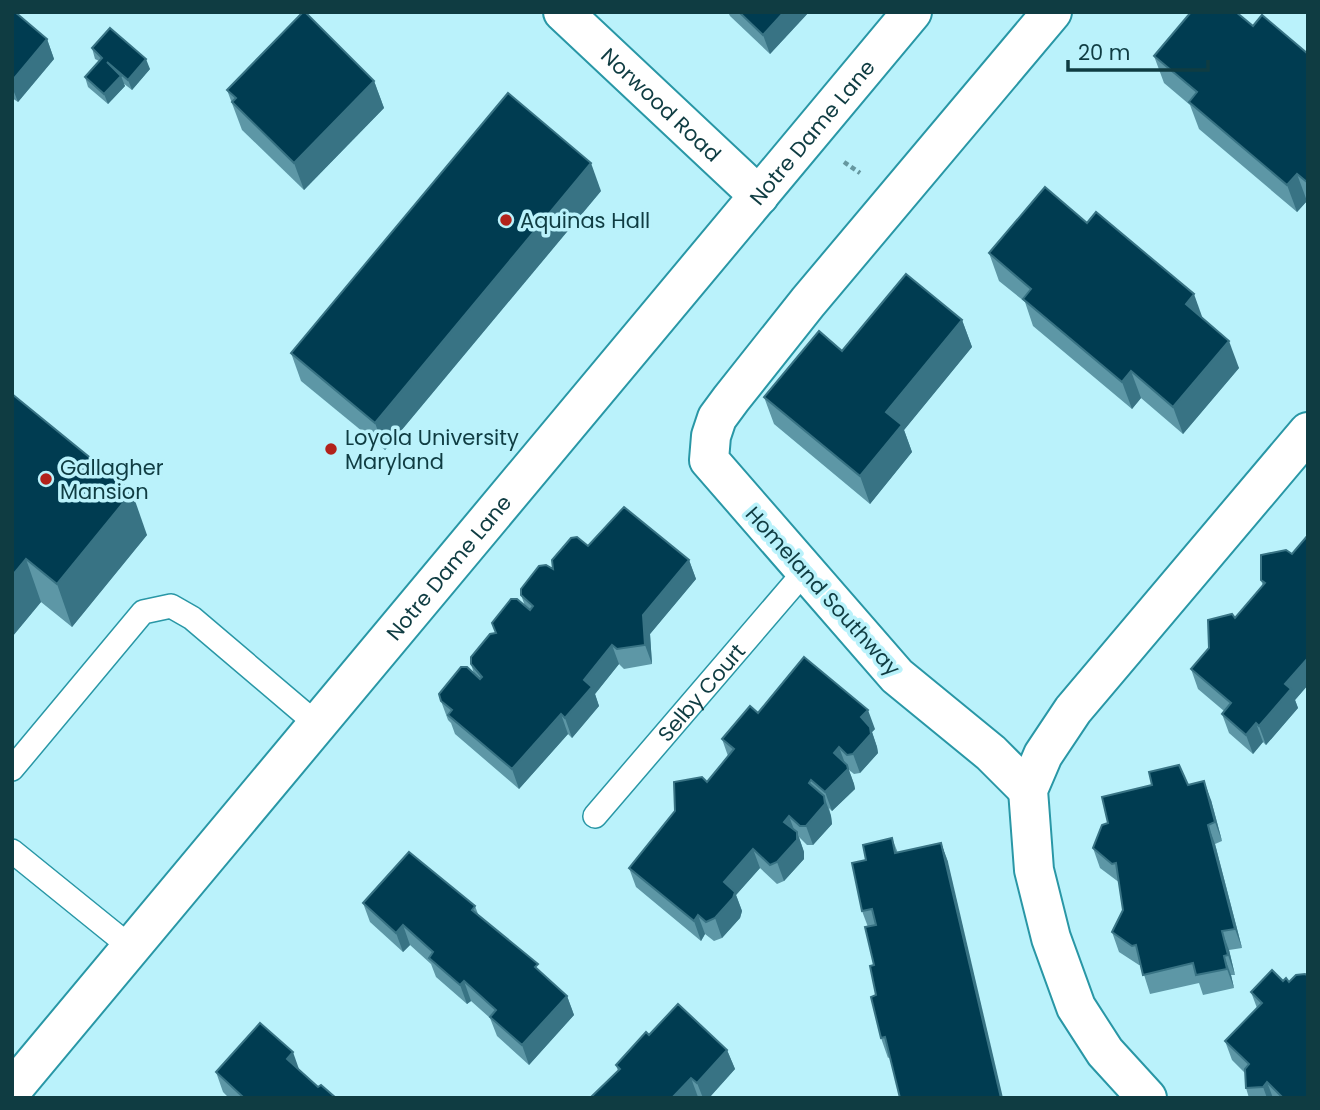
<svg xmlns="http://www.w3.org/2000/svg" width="1320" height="1110" viewBox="0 0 1320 1110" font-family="Poppins,sans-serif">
<rect width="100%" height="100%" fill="#baf2fb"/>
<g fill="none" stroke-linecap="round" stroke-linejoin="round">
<defs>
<g id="lane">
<path d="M12,769L143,612L171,606L192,618L319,726"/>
<path id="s1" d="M595,816L806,570"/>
<path d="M12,851L133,949"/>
</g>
<g id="street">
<path id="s2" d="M563,12L759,196"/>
<path d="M1028,790L991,753L897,676L709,460L711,436L717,418L731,399L808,302L1052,12"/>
<path id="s3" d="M12,1090L912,12"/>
<path d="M1147,1098L1105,1052L1076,1007L1051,938L1034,870L1028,790L1043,755L1073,710L1308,432"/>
</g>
</defs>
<use href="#lane" stroke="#2997a6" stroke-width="26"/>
<use href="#street" stroke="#2997a6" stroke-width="42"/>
<path stroke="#6698a0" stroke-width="4.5" stroke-dasharray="5 3.5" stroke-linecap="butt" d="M844,162L860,173"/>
<use href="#lane" stroke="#fff" stroke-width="23"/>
<use href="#street" stroke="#fff" stroke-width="38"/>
</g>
<g fill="#5d97a6">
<path d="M12,12L47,39L54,59L18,102L12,98Z"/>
<path d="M728,12H809L770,54L730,16Z"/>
<path d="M1253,26L1308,54V202L1307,201L1297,212L1199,129L1190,105L1164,83L1154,56Z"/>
<path d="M92,48L150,69L132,90L123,83L125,86L108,104L88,87L85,77L99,61L95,59Z"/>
<path d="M374,81L384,108L304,190L242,130L227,90Z"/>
<path d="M601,191L385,450L301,381L291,353Z"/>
<path d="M1087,223L1202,317L1239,368L1183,434L1141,398L1132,409L1033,326L1025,302L999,281L989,253Z"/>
<path d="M962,320L972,347L904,430L912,452L870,504L774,424L764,397L842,351Z"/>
<path d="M12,394L147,535L72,627L41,602L12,637Z"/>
<path d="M1308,535V685L1295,700L1298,708L1266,745L1263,742L1253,754L1229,733L1222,714L1224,711L1198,689L1191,669L1263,586L1261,580L1292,554Z"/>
<path d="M588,546L689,560L696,579L650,634L652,664L624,669L619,664L595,694L599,706L572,738L568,734L519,789L455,734L451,723L448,720L441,701L474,674L471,664L496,633L525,606L521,595L553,569Z"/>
<path d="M758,713L875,729L872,732L877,747L878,753L860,773L854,774L849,770L854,784L855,789L832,811L829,808L831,816L832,824L813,845H807L799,837L804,852V859L784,881L777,884L760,868L736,895L742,911L740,918L722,938L714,941L705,934L701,941L636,887L629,868L707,782L728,756L722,739Z"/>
<path d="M1188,785L1211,800L1222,841L1215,844L1242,948L1229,950L1235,975H1231L1234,988L1203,995L1199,983L1150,994L1141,965H1139L1119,952L1112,932L1123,910L1120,883L1100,868L1093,848L1108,823Z"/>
<path d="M892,838L898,853L941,843L948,862L890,1057L888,1058L881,1038L874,965L868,927L862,911Z"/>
<path d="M363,903L475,906L478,914L567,996L574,1015L529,1065L497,1036L490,1018L471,1001L467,1004L436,977L431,964L410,945L403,952L370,922Z"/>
<path d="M1272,970L1308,1098H1249L1246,1088L1245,1073L1232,1060L1225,1041L1257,1008L1251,992Z"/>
<path d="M727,1050L735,1069L709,1098H590L618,1071L616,1065Z"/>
<path d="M300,1070L318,1087L336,1098H229L223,1092L216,1072Z"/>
</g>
<g fill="#387384">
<path d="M784,12H809L770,54L763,35Z"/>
<path d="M47,39L54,59L18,102L12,87V81Z"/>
<path d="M146,59L150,69L132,90L128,80Z"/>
<path d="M121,76L125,86L108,104L104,94Z"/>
<path d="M374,81L384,108L304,190L294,163Z"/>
<path d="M591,163L601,191L385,450L375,423Z"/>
<path d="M1297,174L1307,201L1297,212L1287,185Z"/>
<path d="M1194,294L1204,322L1186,304Z"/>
<path d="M962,320L972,347L904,430L912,452L870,504L860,476L886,412Z"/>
<path d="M1229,341L1239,368L1183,434L1173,407Z"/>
<path d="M1131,371L1141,398L1132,409L1122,382Z"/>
<path d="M132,492L147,535L72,627L57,584Z"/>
<path d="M26,559L41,602L12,637V576Z"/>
<path d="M689,560L696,579L650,634L652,664L645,645L643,615Z"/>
<path d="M612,645L619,664L595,694L599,706L572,738L565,718L584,680Z"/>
<path d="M1308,658V685L1295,700L1298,708L1266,745L1259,726L1285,684Z"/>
<path d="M868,710L875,729L872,732L877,747L878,753L860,773L853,754L861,717Z"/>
<path d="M561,714L568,734L519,789L512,769Z"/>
<path d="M1256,723L1263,742L1253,754L1246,735Z"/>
<path d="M839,747L846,766L834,753Z"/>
<path d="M847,765L854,784L855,789L832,811L825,792Z"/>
<path d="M1204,781L1211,800L1222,841L1215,822Z"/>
<path d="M824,796L831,816L832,824L813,845L806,826Z"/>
<path d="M789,816L796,835L784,822Z"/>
<path d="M1208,825L1215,844L1242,948L1235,929Z"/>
<path d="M797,832L804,852V859L784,881L777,862Z"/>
<path d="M941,843L948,862L1003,1098H1001Z"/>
<path d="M753,849L760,868L736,895L742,911L740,918L722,938L715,918L724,882Z"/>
<path d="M698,915L705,934L701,941L694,921Z"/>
<path d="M403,925L410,945L403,952L396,933Z"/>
<path d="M1222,931L1229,950L1235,975L1228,955Z"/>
<path d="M1224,956L1231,975L1234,988L1227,969Z"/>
<path d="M464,981L471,1001L467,1004L460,985Z"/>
<path d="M567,996L574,1015L529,1065L522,1045Z"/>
<path d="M727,1050L735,1069L709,1098H703L697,1083Z"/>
<path d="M293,1052L300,1072L287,1059Z"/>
<path d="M691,1078L698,1097L697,1098H672Z"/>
<path d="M1267,1082L1273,1098H1267L1263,1087Z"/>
</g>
<g fill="#003c51" stroke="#387384" stroke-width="2">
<path d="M12,12H15L47,39L12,81Z"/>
<path d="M303,12H305L374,81L294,163L232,102L236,98L227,90Z"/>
<path d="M739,12H784L763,35Z"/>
<path d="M1191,12H1236L1253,26L1262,15L1308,54V183L1297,174L1287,185L1189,102L1197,92L1154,56Z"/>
<path d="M110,28L146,59L128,80L107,62L121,76L104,94L85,77L102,58L92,48Z"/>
<path d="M508,93L591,163L375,423L291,353Z"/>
<path d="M1045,187L1087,223L1096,212L1194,294L1186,304L1229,341L1173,407L1131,371L1122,382L1023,299L1031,289L989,253Z"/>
<path d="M906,274L962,320L886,412L902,425L860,476L764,397L819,331L842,351Z"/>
<path d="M12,394L132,492L57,584L26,559L12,576Z"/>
<path d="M624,507L689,560L643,615L645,645L617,649L612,645L584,680L592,687L565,718L561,714L512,769L448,715L452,710L441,701L439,694L461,667H467L480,679L482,677L471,664V657L490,634L496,633L492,623L511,599H517L530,610L533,606L521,595V589L539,566L546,565L553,569L552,560L571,538L577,537L588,546Z"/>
<path d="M1308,535V658L1285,684L1291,689L1259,726L1256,723L1246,735L1222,714L1231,703L1191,669L1209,648L1208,620L1232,614L1235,618L1265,583L1261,580V555L1286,550L1292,554Z"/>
<path d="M804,657L868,710L861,717L870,727L871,734L853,754L847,755L839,747L834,753L847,765L848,769L825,792L811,780L809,783L824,796L825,804L806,826H800L789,816L784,822L797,832V840L777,862L770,865L753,849L724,882L735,892L733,898L715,918L706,922L698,915L694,921L629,868L675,811L674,782L702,777L707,782L734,749L722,739L750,706L758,713Z"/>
<path d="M1179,765L1188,785L1204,781L1215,822L1208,825L1235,929L1222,931L1228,955L1224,956L1227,969L1196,975L1193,963L1143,975L1136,945L1132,946L1112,932L1123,910L1116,863L1112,864L1093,848L1102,825L1108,823L1102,797L1152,785L1149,772Z"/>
<path d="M892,838L895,853L941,843L1001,1098H900L885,1037L881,1038L871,997L876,995L870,966L874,965L865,927L876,925L872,909L862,911L852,863L866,860L863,845Z"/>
<path d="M409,852L475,906L472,910L538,964L535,967L567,996L522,1045L490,1017L496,1010L464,981L460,985L429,958L433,952L403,925L396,933L363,903Z"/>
<path d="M1272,970L1283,981L1286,978L1289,982L1296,975L1305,974L1308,976V1098H1283L1267,1082L1263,1087L1246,1088L1245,1069L1249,1064L1225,1041L1262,1003L1251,992Z"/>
<path d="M678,1004L727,1050L697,1083L691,1078L672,1098H590L620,1069L616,1065L646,1032L649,1035Z"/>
<path d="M260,1023L293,1052L287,1059L318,1087L321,1085L336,1098H244L216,1072Z"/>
</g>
<g fill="#b2221b" stroke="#baf2fb" stroke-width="2.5">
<circle cx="506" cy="220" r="7"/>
<circle cx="331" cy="449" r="7"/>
<circle cx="46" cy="479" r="7"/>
</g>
<g text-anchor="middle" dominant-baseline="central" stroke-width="7" stroke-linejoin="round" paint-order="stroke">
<g font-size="21" fill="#0f3c42" stroke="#baf2fb">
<text stroke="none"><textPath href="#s2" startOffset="135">Norwood Road</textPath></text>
<text stroke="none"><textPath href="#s3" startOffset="1248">Notre Dame Lane</textPath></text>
<text stroke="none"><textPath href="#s3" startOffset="681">Notre Dame Lane</textPath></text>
<text transform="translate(823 591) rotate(48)">Homeland Southway</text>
<text stroke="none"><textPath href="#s1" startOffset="163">Selby Court</textPath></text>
</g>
<g font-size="21" fill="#0f3c42" stroke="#baf2fb" text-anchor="start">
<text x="520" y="220">Aquinas Hall</text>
<text x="345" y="437">Loyola University<tspan x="345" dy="24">Maryland</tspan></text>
<text x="60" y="467">Gallagher<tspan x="60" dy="24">Mansion</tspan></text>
</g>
</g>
<rect width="1320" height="1110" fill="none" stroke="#0f3c42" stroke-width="28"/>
<path d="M1068 60v10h140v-10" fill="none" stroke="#0f3c42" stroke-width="3.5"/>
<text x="1078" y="60" font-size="21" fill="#0f3c42" stroke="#baf2fb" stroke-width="5" paint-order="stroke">20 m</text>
</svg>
